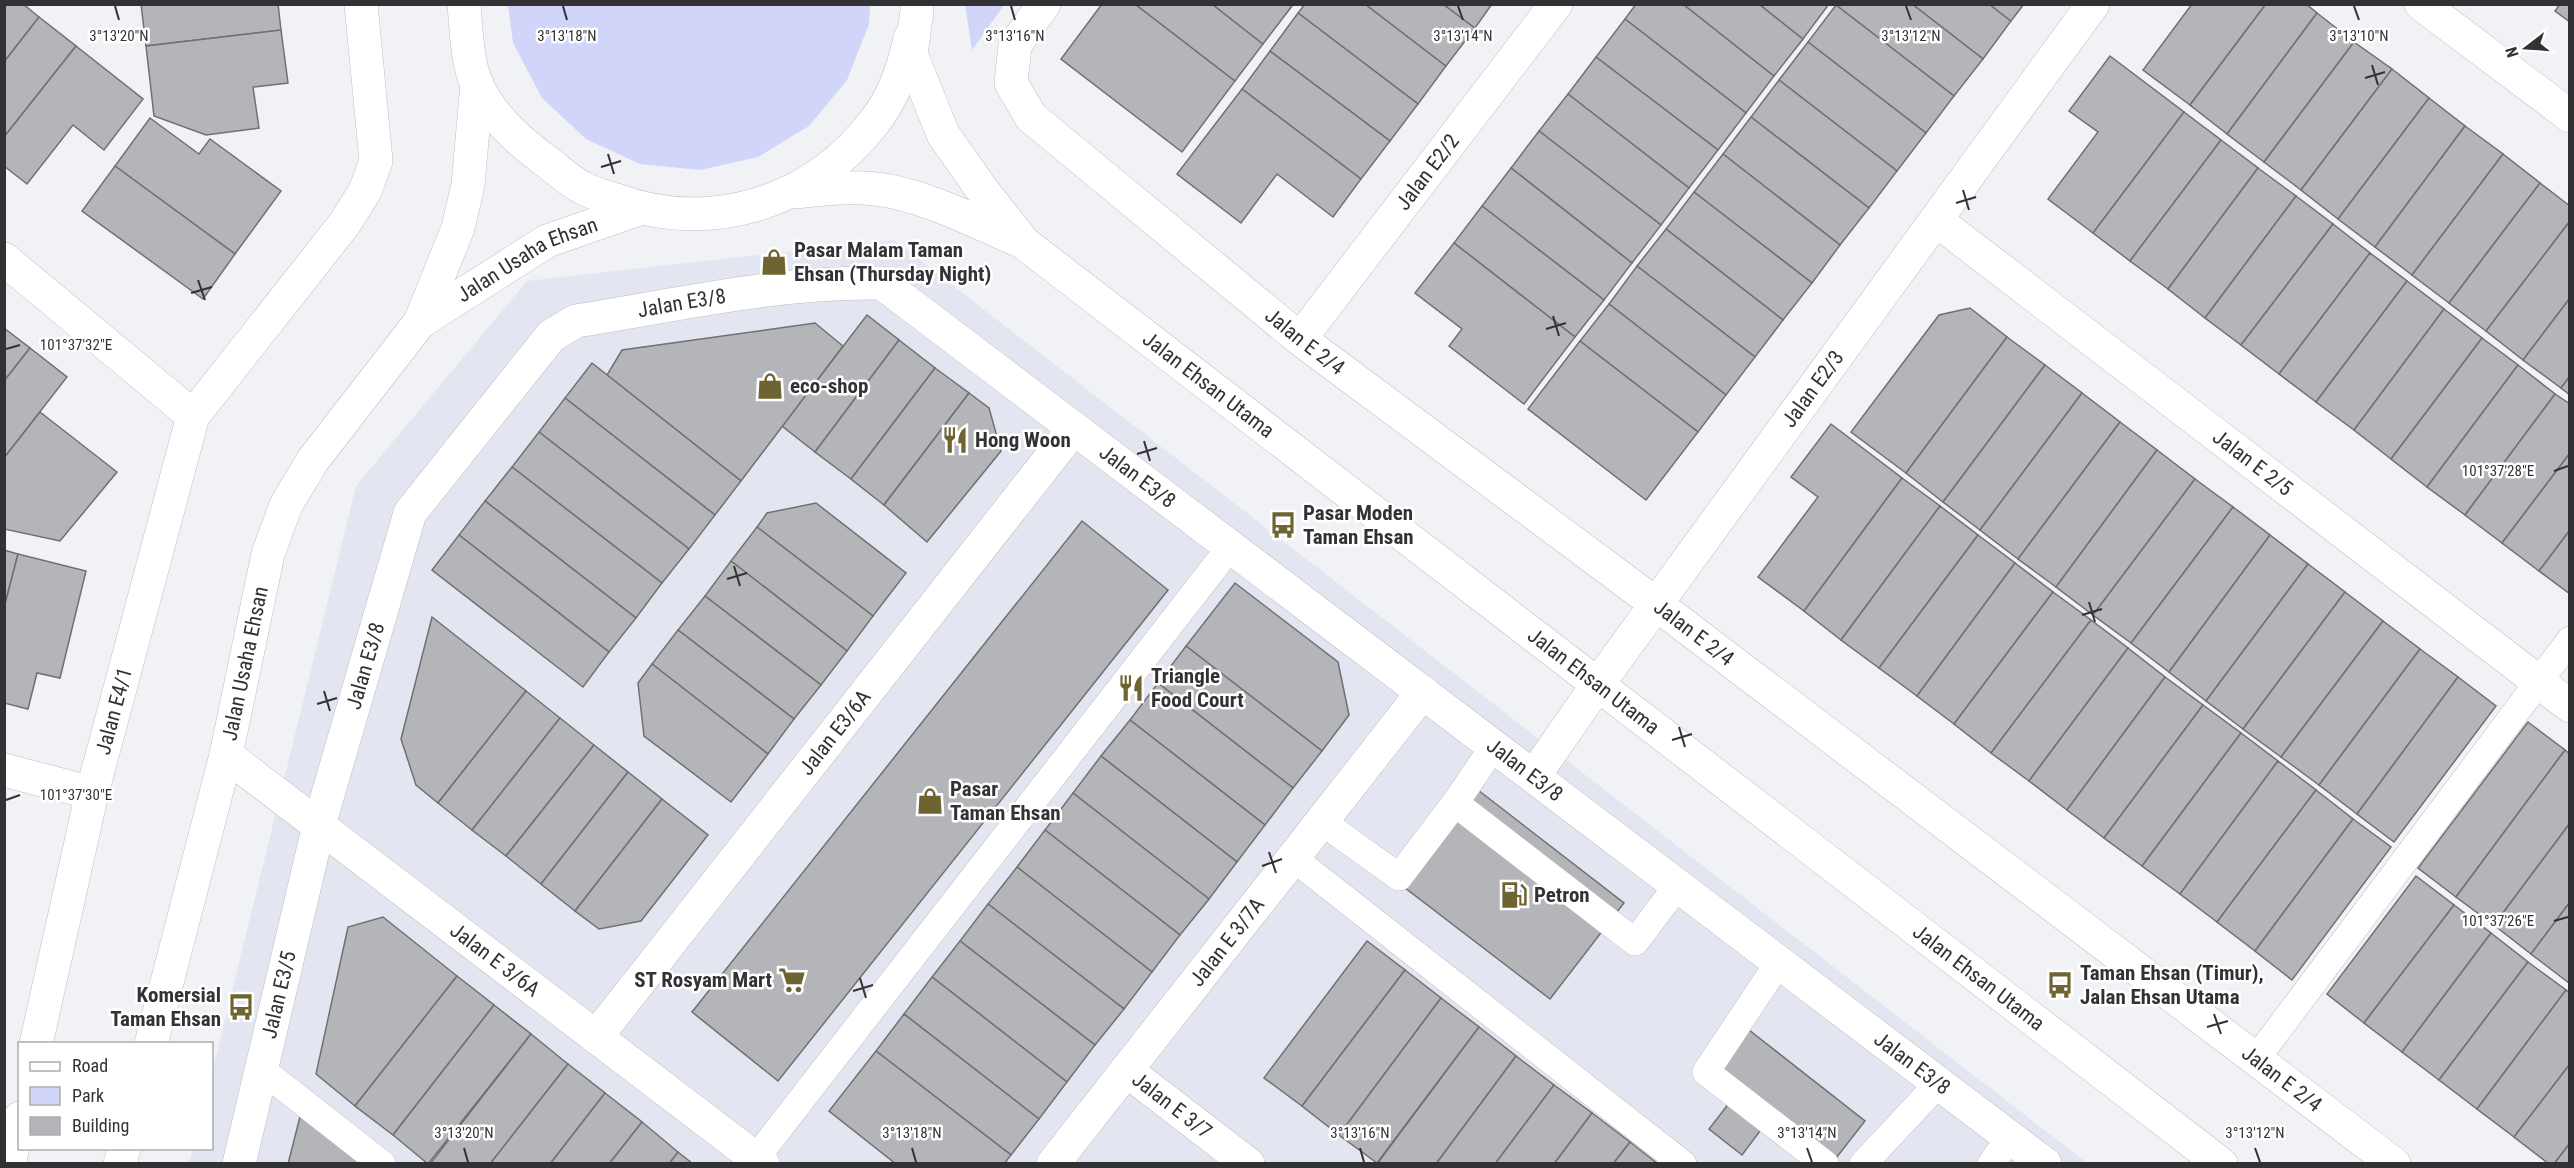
<svg xmlns="http://www.w3.org/2000/svg" width="2574" height="1168" viewBox="0 0 2574 1168" font-family="'Roboto Condensed',sans-serif">
<rect width="100%" height="100%" fill="#f1f2f6"/>
<path fill="#e3e5f0" d="M894,240L2087,1163L189,1164L193,1149L212,1148V1073L356,486L527,281Z"/>
<g fill="#d0d5f9">
<path d="M508,5L870,4V5L869,24L847,80L809,126L758,157L700,170L640,164L586,139L542,98L513,43Z"/>
<path d="M965,5H1004L972,50Z"/>
</g>
<g fill="#b4b5b8" stroke="#707074" stroke-width="1.5">
<path d="M4,4H23L39,17L4,62Z"/>
<path d="M141,4H278L281,30L146,46Z"/>
<path d="M1102,4H1135L1235,81L1182,152L1061,59Z"/>
<path d="M1135,4H1212L1263,44L1235,81Z"/>
<path d="M1212,4H1290L1292,6L1263,44Z"/>
<path d="M1305,4H1365L1446,66L1418,104L1298,13Z"/>
<path d="M1365,4H1443L1475,28L1446,66Z"/>
<path d="M1443,4H1492L1475,28Z"/>
<path d="M1636,4H1683L1774,76L1746,113L1625,19Z"/>
<path d="M1683,4H1759L1803,39L1774,76Z"/>
<path d="M1759,4H1829L1803,39Z"/>
<path d="M1912,4H1989L2011,21L1983,59Z"/>
<path d="M1912,4L1983,59L1954,96L1836,5Z"/>
<path d="M1989,4H2024L2011,21Z"/>
<path d="M2192,4H2266L2190,105L2143,70Z"/>
<path d="M2266,4H2306L2317,13L2227,134L2190,105Z"/>
<path d="M2560,4H2570V22L2555,11Z"/>
<path d="M1836,5L1954,96L1926,133L1808,42Z"/>
<path d="M1298,13L1418,104L1390,141L1270,51Z"/>
<path d="M2317,13L2354,42L2264,162L2227,134Z"/>
<path d="M39,17L76,46L4,137V62Z"/>
<path d="M1625,19L1746,113L1718,150L1596,57Z"/>
<path d="M281,30L288,83L253,87L259,128L206,135L154,116L146,46Z"/>
<path d="M1808,42L1926,133L1897,171L1779,80Z"/>
<path d="M2354,42L2392,69L2301,190L2264,162Z"/>
<path d="M76,46L143,99L104,150L73,125L27,184L4,166V137Z"/>
<path d="M1270,51L1390,141L1361,179L1242,89Z"/>
<path d="M2110,56L2184,112L2093,233L2048,199L2098,132L2069,111Z"/>
<path d="M1596,57L1718,150L1689,188L1568,94Z"/>
<path d="M2392,69L2429,98L2338,219L2301,190Z"/>
<path d="M1779,80L1897,171L1869,208L1751,117Z"/>
<path d="M1242,89L1361,179L1333,217L1277,174L1241,223L1177,174Z"/>
<path d="M1568,94L1689,188L1661,225L1539,131Z"/>
<path d="M2429,98L2465,126L2375,247L2338,219Z"/>
<path d="M2184,112L2221,140L2130,261L2093,233Z"/>
<path d="M1751,117L1869,208L1840,245L1723,154Z"/>
<path d="M150,118L199,154L210,139L281,191L235,254L115,166Z"/>
<path d="M2465,126L2503,154L2412,275L2375,247Z"/>
<path d="M1539,131L1661,225L1632,263L1511,168Z"/>
<path d="M2221,140L2258,168L2168,289L2130,261Z"/>
<path d="M1723,154L1840,245L1812,283L1694,192Z"/>
<path d="M2503,154L2540,183L2449,303L2412,275Z"/>
<path d="M115,166L235,254L203,299L82,211Z"/>
<path d="M1511,168L1632,263L1604,300L1482,206Z"/>
<path d="M2258,168L2296,196L2205,318L2168,289Z"/>
<path d="M2540,183L2570,206V221L2486,331L2449,303Z"/>
<path d="M1694,192L1812,283L1783,320L1666,229Z"/>
<path d="M2296,196L2333,224L2241,345L2205,318Z"/>
<path d="M1482,206L1604,300L1575,337L1454,243Z"/>
<path d="M2570,221V298L2523,360L2486,331Z"/>
<path d="M2333,224L2370,253L2279,374L2241,345Z"/>
<path d="M1666,229L1783,320L1755,357L1637,266Z"/>
<path d="M1454,243L1575,337L1524,404L1449,346L1462,329L1415,293Z"/>
<path d="M2370,253L2407,281L2316,402L2279,374Z"/>
<path d="M1637,266L1755,357L1726,395L1609,304Z"/>
<path d="M2407,281L2444,309L2354,430L2316,402Z"/>
<path d="M2570,298V376L2561,388L2523,360Z"/>
<path d="M1609,304L1726,395L1698,432L1580,341Z"/>
<path d="M1970,308L2007,337L1906,473L1851,432L1939,315Z"/>
<path d="M2444,309L2482,338L2391,459L2354,430Z"/>
<path d="M867,315L899,340L815,452L782,426Z"/>
<path d="M815,323L843,346L741,481L607,375L622,350Z"/>
<path d="M4,328L30,348L4,381Z"/>
<path d="M2007,337L2045,365L1943,502L1906,473Z"/>
<path d="M2482,338L2518,365L2427,487L2391,459Z"/>
<path d="M899,340L935,368L851,479L815,452Z"/>
<path d="M1580,341L1698,432L1646,500L1528,409Z"/>
<path d="M30,348L67,377L4,458V381Z"/>
<path d="M592,363L741,481L715,515L565,398Z"/>
<path d="M2045,365L2082,393L1980,530L1943,502Z"/>
<path d="M2518,365L2555,394L2465,515L2427,487Z"/>
<path d="M935,368L969,393L884,505L851,479Z"/>
<path d="M2570,376V395L2561,388Z"/>
<path d="M969,393L989,408L1001,451L927,542L884,505Z"/>
<path d="M2082,393L2120,422L2018,559L1980,530Z"/>
<path d="M2555,394L2570,404V453L2502,543L2465,515Z"/>
<path d="M565,398L715,515L689,549L539,432Z"/>
<path d="M40,412L117,472L60,541L4,529V458Z"/>
<path d="M2120,422L2157,450L2056,587L2018,559Z"/>
<path d="M1831,424L1902,478L1804,611L1758,577L1818,497L1791,477Z"/>
<path d="M539,432L689,549L662,583L512,467Z"/>
<path d="M2157,450L2195,479L2093,615L2056,587Z"/>
<path d="M2570,453V530L2539,571L2502,543Z"/>
<path d="M512,467L662,583L636,618L485,501Z"/>
<path d="M1902,478L1940,506L1841,640L1804,611Z"/>
<path d="M2195,479L2233,507L2131,643L2093,615Z"/>
<path d="M485,501L636,618L609,652L459,535Z"/>
<path d="M816,503L906,573L873,616L757,527L767,513Z"/>
<path d="M1940,506L1978,535L1879,668L1841,640Z"/>
<path d="M2233,507L2270,535L2169,672L2131,643Z"/>
<path d="M1082,521L1168,590L778,1081L692,1012Z"/>
<path d="M757,527L873,616L847,651L731,561Z"/>
<path d="M2570,530V594L2539,571Z"/>
<path d="M459,535L609,652L583,687L432,570Z"/>
<path d="M1978,535L2015,563L1917,696L1879,668Z"/>
<path d="M2270,535L2308,564L2206,701L2169,672Z"/>
<path d="M4,550L18,554L4,608Z"/>
<path d="M18,554L86,571L60,678L37,673L28,709L4,703V608Z"/>
<path d="M731,561L847,651L821,685L705,596Z"/>
<path d="M2015,563L2053,592L1954,724L1917,696Z"/>
<path d="M2308,564L2345,592L2243,729L2206,701Z"/>
<path d="M1235,583L1338,662L1349,715L1322,751L1186,646Z"/>
<path d="M2053,592L2091,620L1991,753L1954,724Z"/>
<path d="M2345,592L2383,621L2281,757L2243,729Z"/>
<path d="M705,596L821,685L794,719L678,630Z"/>
<path d="M432,617L526,691L438,803L416,785L401,739Z"/>
<path d="M2091,620L2128,648L2029,781L1991,753Z"/>
<path d="M2383,621L2420,649L2319,785L2281,757Z"/>
<path d="M678,630L794,719L768,754L652,664Z"/>
<path d="M1186,646L1322,751L1293,788L1158,683Z"/>
<path d="M2128,648L2165,677L2067,810L2029,781Z"/>
<path d="M2420,649L2458,677L2357,814L2319,785Z"/>
<path d="M652,664L768,754L731,802L644,736L638,683Z"/>
<path d="M2165,677L2203,705L2104,838L2067,810Z"/>
<path d="M2458,677L2496,706L2394,842L2357,814Z"/>
<path d="M1158,683L1293,788L1265,825L1130,720Z"/>
<path d="M526,691L560,718L472,830L438,803Z"/>
<path d="M2203,705L2241,733L2142,866L2104,838Z"/>
<path d="M560,718L594,745L506,856L472,830Z"/>
<path d="M1130,720L1265,825L1237,862L1101,756Z"/>
<path d="M2528,722L2565,750L2456,897L2418,868Z"/>
<path d="M2241,733L2278,761L2180,894L2142,866Z"/>
<path d="M594,745L628,772L541,884L506,856Z"/>
<path d="M2565,750L2570,754V823L2494,925L2456,897Z"/>
<path d="M1101,756L1237,862L1209,899L1073,793Z"/>
<path d="M2278,761L2316,790L2217,922L2180,894Z"/>
<path d="M628,772L662,799L575,911L541,884Z"/>
<path d="M1478,790L1624,903L1550,999L1404,887Z"/>
<path d="M2316,790L2353,819L2255,951L2217,922Z"/>
<path d="M1073,793L1209,899L1180,935L1045,830Z"/>
<path d="M662,799L708,835L641,921L599,929L575,911Z"/>
<path d="M2353,819L2391,847L2292,980L2255,951Z"/>
<path d="M2570,823V902L2531,954L2494,925Z"/>
<path d="M1045,830L1180,935L1152,972L1017,867Z"/>
<path d="M1017,867L1152,972L1124,1009L988,904Z"/>
<path d="M2416,876L2454,905L2364,1023L2327,994Z"/>
<path d="M2570,902V982L2569,983L2531,954Z"/>
<path d="M988,904L1124,1009L1095,1045L960,941Z"/>
<path d="M2454,905L2491,933L2402,1052L2364,1023Z"/>
<path d="M383,917L457,976L355,1106L316,1074L348,927Z"/>
<path d="M2491,933L2528,962L2439,1080L2402,1052Z"/>
<path d="M960,941L1095,1045L1067,1082L932,977Z"/>
<path d="M1367,941L1405,970L1302,1106L1264,1078Z"/>
<path d="M2528,962L2566,990L2477,1109L2439,1080Z"/>
<path d="M1405,970L1441,998L1339,1135L1302,1106Z"/>
<path d="M457,976L494,1005L393,1135L355,1106Z"/>
<path d="M932,977L1067,1082L1039,1119L904,1014Z"/>
<path d="M2566,990L2570,993V1064L2514,1137L2477,1109Z"/>
<path d="M1441,998L1479,1027L1377,1163L1339,1135Z"/>
<path d="M494,1005L531,1034L428,1164L393,1135Z"/>
<path d="M904,1014L1039,1119L1011,1155L876,1051Z"/>
<path d="M1479,1027L1516,1056L1436,1164H1377Z"/>
<path d="M1749,1030L1865,1121L1833,1162L1772,1115L1742,1155L1709,1129L1740,1089L1718,1071Z"/>
<path d="M531,1034L568,1064L490,1164H430Z"/>
<path d="M876,1051L1011,1155L1004,1164H896L829,1111Z"/>
<path d="M1516,1056L1554,1085L1495,1164H1436Z"/>
<path d="M568,1064L605,1093L550,1164H490Z"/>
<path d="M2570,1064V1143L2554,1164H2549L2514,1137Z"/>
<path d="M1554,1085L1592,1113L1554,1164H1495Z"/>
<path d="M605,1093L642,1122L609,1164H550Z"/>
<path d="M303,1105L366,1164H288Z"/>
<path d="M1592,1113L1630,1142L1613,1164H1554Z"/>
<path d="M642,1122L678,1152L669,1164H609Z"/>
<path d="M1630,1142L1658,1164H1613Z"/>
<path d="M2570,1143V1164H2554Z"/>
<path d="M678,1152L693,1164H669Z"/>
</g>
<g fill="none" stroke-linecap="round" stroke-linejoin="round">
<defs>
<g id="lane">
<path d="M1455,803L1635,942L1678,885"/>
<path d="M1321,821L1399,877L1455,803L1494,746"/>
<path d="M1293,858L1683,1164"/>
<path d="M1779,962L1706,1072L1825,1164"/>
<path d="M2256,1059L2570,640"/>
<path d="M262,1070L382,1164"/>
<path d="M756,1158L1231,546"/>
<path d="M1863,1164L1939,1083"/>
<path d="M1991,1164L2010,1137"/>
</g>
<g id="street">
<path id="s1" d="M1044,4L1015,45L1011,83L1031,117L1300,339L1656,604L2394,1164"/>
<path d="M2421,4L2570,116"/>
<path id="s2" d="M1936,220L2570,706"/>
<path d="M4,259L193,416"/>
<path id="s3" d="M1300,339L1556,4"/>
<path id="s4" d="M226,755L763,1164"/>
<path d="M4,770L92,793"/>
<path id="s5" d="M1534,776L1598,684L2093,4"/>
<path id="s6" d="M596,1037L1074,428"/>
<path id="s7" d="M36,1044L92,793L193,416L345,223L365,191L376,161L361,4"/>
<path id="s8" d="M1126,1070L1248,1164"/>
<path d="M9,1164L20,1118"/>
<path id="s9" d="M239,1164L319,825L410,513L551,336L576,321C677,305 780,281 882,283L2045,1164"/>
<path id="s10" d="M1053,1164L1423,692"/>
</g>
<g id="secondary">
<path d="M464,4C466,28 467,63 477,85C491,117 522,144 550,164C560,172 571,182 583,188C592,193 603,196 613,199C709,235 812,204 875,121C893,98 904,67 910,38"/>
<path id="s11" d="M917,11L911,54L943,134L980,187L1024,243L2221,1164"/>
<path d="M796,192C822,189 849,186 875,189C923,194 976,222 1020,241"/>
<path d="M420,322L458,228L468,185L477,84"/>
<path id="s12" d="M151,1044L226,755L268,554L286,505L313,460L420,322L547,241L639,209"/>
<path d="M120,1164L124,1148"/>
</g>
</defs>
<use href="#lane" stroke="#bfbfc3" stroke-width="28"/>
<use href="#street" stroke="#bfbfc3" stroke-width="34"/>
<use href="#secondary" stroke="#bfbfc3" stroke-width="34"/>
<use href="#lane" stroke="#fff" stroke-width="27"/>
<use href="#street" stroke="#fff" stroke-width="33"/>
<use href="#secondary" stroke="#fff" stroke-width="33"/>
</g>
<path fill="none" stroke="#323234" stroke-width="2" d="M115,6L119,20M563,6L567,20M1011,6L1015,20M1458,6L1463,20M1906,6L1911,20M2354,6L2359,20M2372,65L2378,85M2365,78L2385,72M608,154L614,174M601,167L621,161M1963,190L1969,210M1956,203L1976,197M198,280L205,300M191,293L212,287M1553,316L1559,336M1546,329L1566,323M6,349L20,345M1144,441L1150,461M1137,454L1157,448M2554,471L2568,466M734,566L740,586M727,579L747,573M2089,602L2095,622M2082,615L2102,609M324,691L330,711M317,704L337,698M1679,727L1685,747M1672,740L1692,734M6,800L20,795M1269,852L1276,873M1262,866L1282,859M2554,921L2568,917M860,978L866,998M853,991L873,985M2214,1014L2221,1034M2207,1027L2228,1021M464,1148L468,1162M912,1148L916,1162M1360,1148L1364,1162M1807,1148L1812,1162M2255,1148L2260,1162"/>
<defs>
<symbol id="shop-bare" viewBox="-9 -9 18 18"><path d="M-5-2.5h2.3a2.7 3.5 0 0 1 5.4 0H5L5.5 6h-11ZM-1.5-2.5h3a1.5 2.3 0 0 0-3 0Z" fill="#6e6431" stroke="#fff" stroke-width="2.5" paint-order="stroke"/></symbol>
<symbol id="restaurant-bare" viewBox="-9 -9 18 18"><path d="M-5-6h1v4h1v-4h1v4h1v-4h1v5L-1.5 .5V6h-2V.5L-5-1ZM5-6V6H3V1.5H1.5Q1.5-4 5-6Z" fill="#6e6431" stroke="#fff" stroke-width="2.5" paint-order="stroke"/></symbol>
<symbol id="bus-bare" viewBox="-9 -9 18 18"><path d="M-5-6H5V4H4V6H2V4H-2V6H-4V4H-5ZM-3.5-4V0h7V-4ZM-3.5 1.2v1.5H-2V1.2ZM2 1.2v1.5H3.5V1.2Z" fill="#6e6431" stroke="#fff" stroke-width="2.5" paint-order="stroke"/></symbol>
<symbol id="fuel-bare" viewBox="-9 -9 18 18"><path d="M-5.5-6h7V0h2V4h1.3V-2.5L3-4.5l.8-.8L6-3V5H2.5V1h-1V6h-7ZM-4.2-4.7v3.2H.2V-4.7Z" fill="#6e6431" stroke="#fff" stroke-width="2.5" paint-order="stroke"/></symbol>
<symbol id="supermarket-bare" viewBox="-9 -9 18 18"><path d="M-6-5.5h2.5l.6 2H6L4.5 2H-2.5L-4.4-4H-6ZM-1.5 3.2a1.3 1.3 0 1 0 .1 0ZM3 3.2a1.3 1.3 0 1 0 .1 0Z" fill="#6e6431" stroke="#fff" stroke-width="2.5" paint-order="stroke"/></symbol>
</defs>
<g fill-rule="evenodd">
<use href="#shop-bare" x="755" y="243" width="38" height="38"/>
<use href="#shop-bare" x="751" y="367" width="38" height="38"/>
<use href="#restaurant-bare" x="936" y="421" width="38" height="38"/>
<use href="#bus-bare" x="1264" y="506" width="38" height="38"/>
<use href="#restaurant-bare" x="1112" y="669" width="38" height="38"/>
<use href="#shop-bare" x="911" y="782" width="38" height="38"/>
<use href="#fuel-bare" x="1495" y="876" width="38" height="38"/>
<use href="#supermarket-bare" x="773" y="961" width="38" height="38"/>
<use href="#bus-bare" x="2041" y="966" width="38" height="38"/>
<use href="#bus-bare" x="222" y="988" width="38" height="38"/>
</g>
<g text-anchor="middle" dominant-baseline="central" stroke-width="5" stroke-linejoin="round" paint-order="stroke">
<g font-size="21" fill="#323234" stroke="#fff">
<text stroke="none"><textPath href="#s3" startOffset="210">Jalan E2/2</textPath></text>
<text stroke="none"><textPath href="#s12" startOffset="908">Jalan Usaha Ehsan</textPath></text>
<text stroke="none"><textPath href="#s9" startOffset="1036">Jalan E3/8</textPath></text>
<text stroke="none"><textPath href="#s1" startOffset="482">Jalan E 2/4</textPath></text>
<text stroke="none"><textPath href="#s11" startOffset="498">Jalan Ehsan Utama</textPath></text>
<text stroke="none"><textPath href="#s5" startOffset="477">Jalan E2/3</textPath></text>
<text stroke="none"><textPath href="#s2" startOffset="399">Jalan E 2/5</textPath></text>
<text stroke="none"><textPath href="#s9" startOffset="1558">Jalan E3/8</textPath></text>
<text stroke="none"><textPath href="#s1" startOffset="968">Jalan E 2/4</textPath></text>
<text stroke="none"><textPath href="#s12" startOffset="392">Jalan Usaha Ehsan</textPath></text>
<text stroke="none"><textPath href="#s9" startOffset="514">Jalan E3/8</textPath></text>
<text stroke="none"><textPath href="#s11" startOffset="984">Jalan Ehsan Utama</textPath></text>
<text stroke="none"><textPath href="#s7" startOffset="342">Jalan E4/1</textPath></text>
<text stroke="none"><textPath href="#s6" startOffset="387">Jalan E3/6A</textPath></text>
<text stroke="none"><textPath href="#s9" startOffset="2044">Jalan E3/8</textPath></text>
<text stroke="none"><textPath href="#s10" startOffset="282">Jalan E 3/7A</textPath></text>
<text stroke="none"><textPath href="#s4" startOffset="338">Jalan E 3/6A</textPath></text>
<text stroke="none"><textPath href="#s11" startOffset="1470">Jalan Ehsan Utama</textPath></text>
<text stroke="none"><textPath href="#s9" startOffset="174">Jalan E3/5</textPath></text>
<text stroke="none"><textPath href="#s9" startOffset="2530">Jalan E3/8</textPath></text>
<text stroke="none"><textPath href="#s1" startOffset="1706">Jalan E 2/4</textPath></text>
<text stroke="none"><textPath href="#s8" startOffset="58">Jalan E 3/7</textPath></text>
</g>
<g font-size="21" font-weight="bold" fill="#323234" stroke="#fff" text-anchor="start">
<text x="794" y="250">Pasar Malam Taman<tspan x="794" dy="24">Ehsan (Thursday Night)</tspan></text>
<text x="790" y="386">eco-shop</text>
<text x="975" y="440">Hong Woon</text>
<text x="1303" y="513">Pasar Moden<tspan x="1303" dy="24">Taman Ehsan</tspan></text>
<text x="1151" y="676">Triangle<tspan x="1151" dy="24">Food Court</tspan></text>
<text x="950" y="789">Pasar<tspan x="950" dy="24">Taman Ehsan</tspan></text>
<text x="1534" y="895">Petron</text>
<text x="2080" y="973">Taman Ehsan (Timur),<tspan x="2080" dy="24">Jalan Ehsan Utama</tspan></text>
<text x="772" y="980" text-anchor="end">ST Rosyam Mart</text>
<text x="221" y="995" text-anchor="end">Komersial<tspan x="221" dy="24">Taman Ehsan</tspan></text>
</g>
</g>
<g font-size="15" text-anchor="middle" fill="#323234" stroke="#fff" stroke-width="5" stroke-linejoin="round" paint-order="stroke">
<text x="119" y="41">3°13'20"N</text>
<text x="567" y="41">3°13'18"N</text>
<text x="1015" y="41">3°13'16"N</text>
<text x="1463" y="41">3°13'14"N</text>
<text x="1911" y="41">3°13'12"N</text>
<text x="2359" y="41">3°13'10"N</text>
<text x="76" y="350">101°37'32"E</text>
<text x="2498" y="476">101°37'28"E</text>
<text x="76" y="800">101°37'30"E</text>
<text x="2498" y="926">101°37'26"E</text>
<text x="464" y="1138">3°13'20"N</text>
<text x="912" y="1138">3°13'18"N</text>
<text x="1360" y="1138">3°13'16"N</text>
<text x="1807" y="1138">3°13'14"N</text>
<text x="2255" y="1138">3°13'12"N</text>
</g>
<rect width="2574" height="1168" fill="none" stroke="#323234" stroke-width="12"/>
<rect x="18" y="1042" width="195" height="108" fill="#ffffff" stroke="#adadae" stroke-width="1.5"/>
<rect x="30" y="1062" width="30" height="9" fill="#ffffff" stroke="#adadae" stroke-width="1.5"/>
<text x="72" y="1072" font-size="18" fill="#323234">Road</text>
<rect x="30" y="1087" width="30" height="18" fill="#d0d5f9" stroke="#adadae" stroke-width="1.5"/>
<text x="72" y="1102" font-size="18" fill="#323234">Park</text>
<rect x="30" y="1117" width="30" height="18" fill="#b4b5b8" stroke="#adadae" stroke-width="1.5"/>
<text x="72" y="1132" font-size="18" fill="#323234">Building</text>
<g transform="translate(2526 48) rotate(253)" stroke="#ffffff" stroke-width="4.5" paint-order="stroke">
<path d="M0-4.5L10 22L0 15L-10 22Z" fill="#323234"/>
<text y="-9" font-size="16" font-weight="bold" text-anchor="middle" fill="#323234">N</text>
</g>
</svg>
